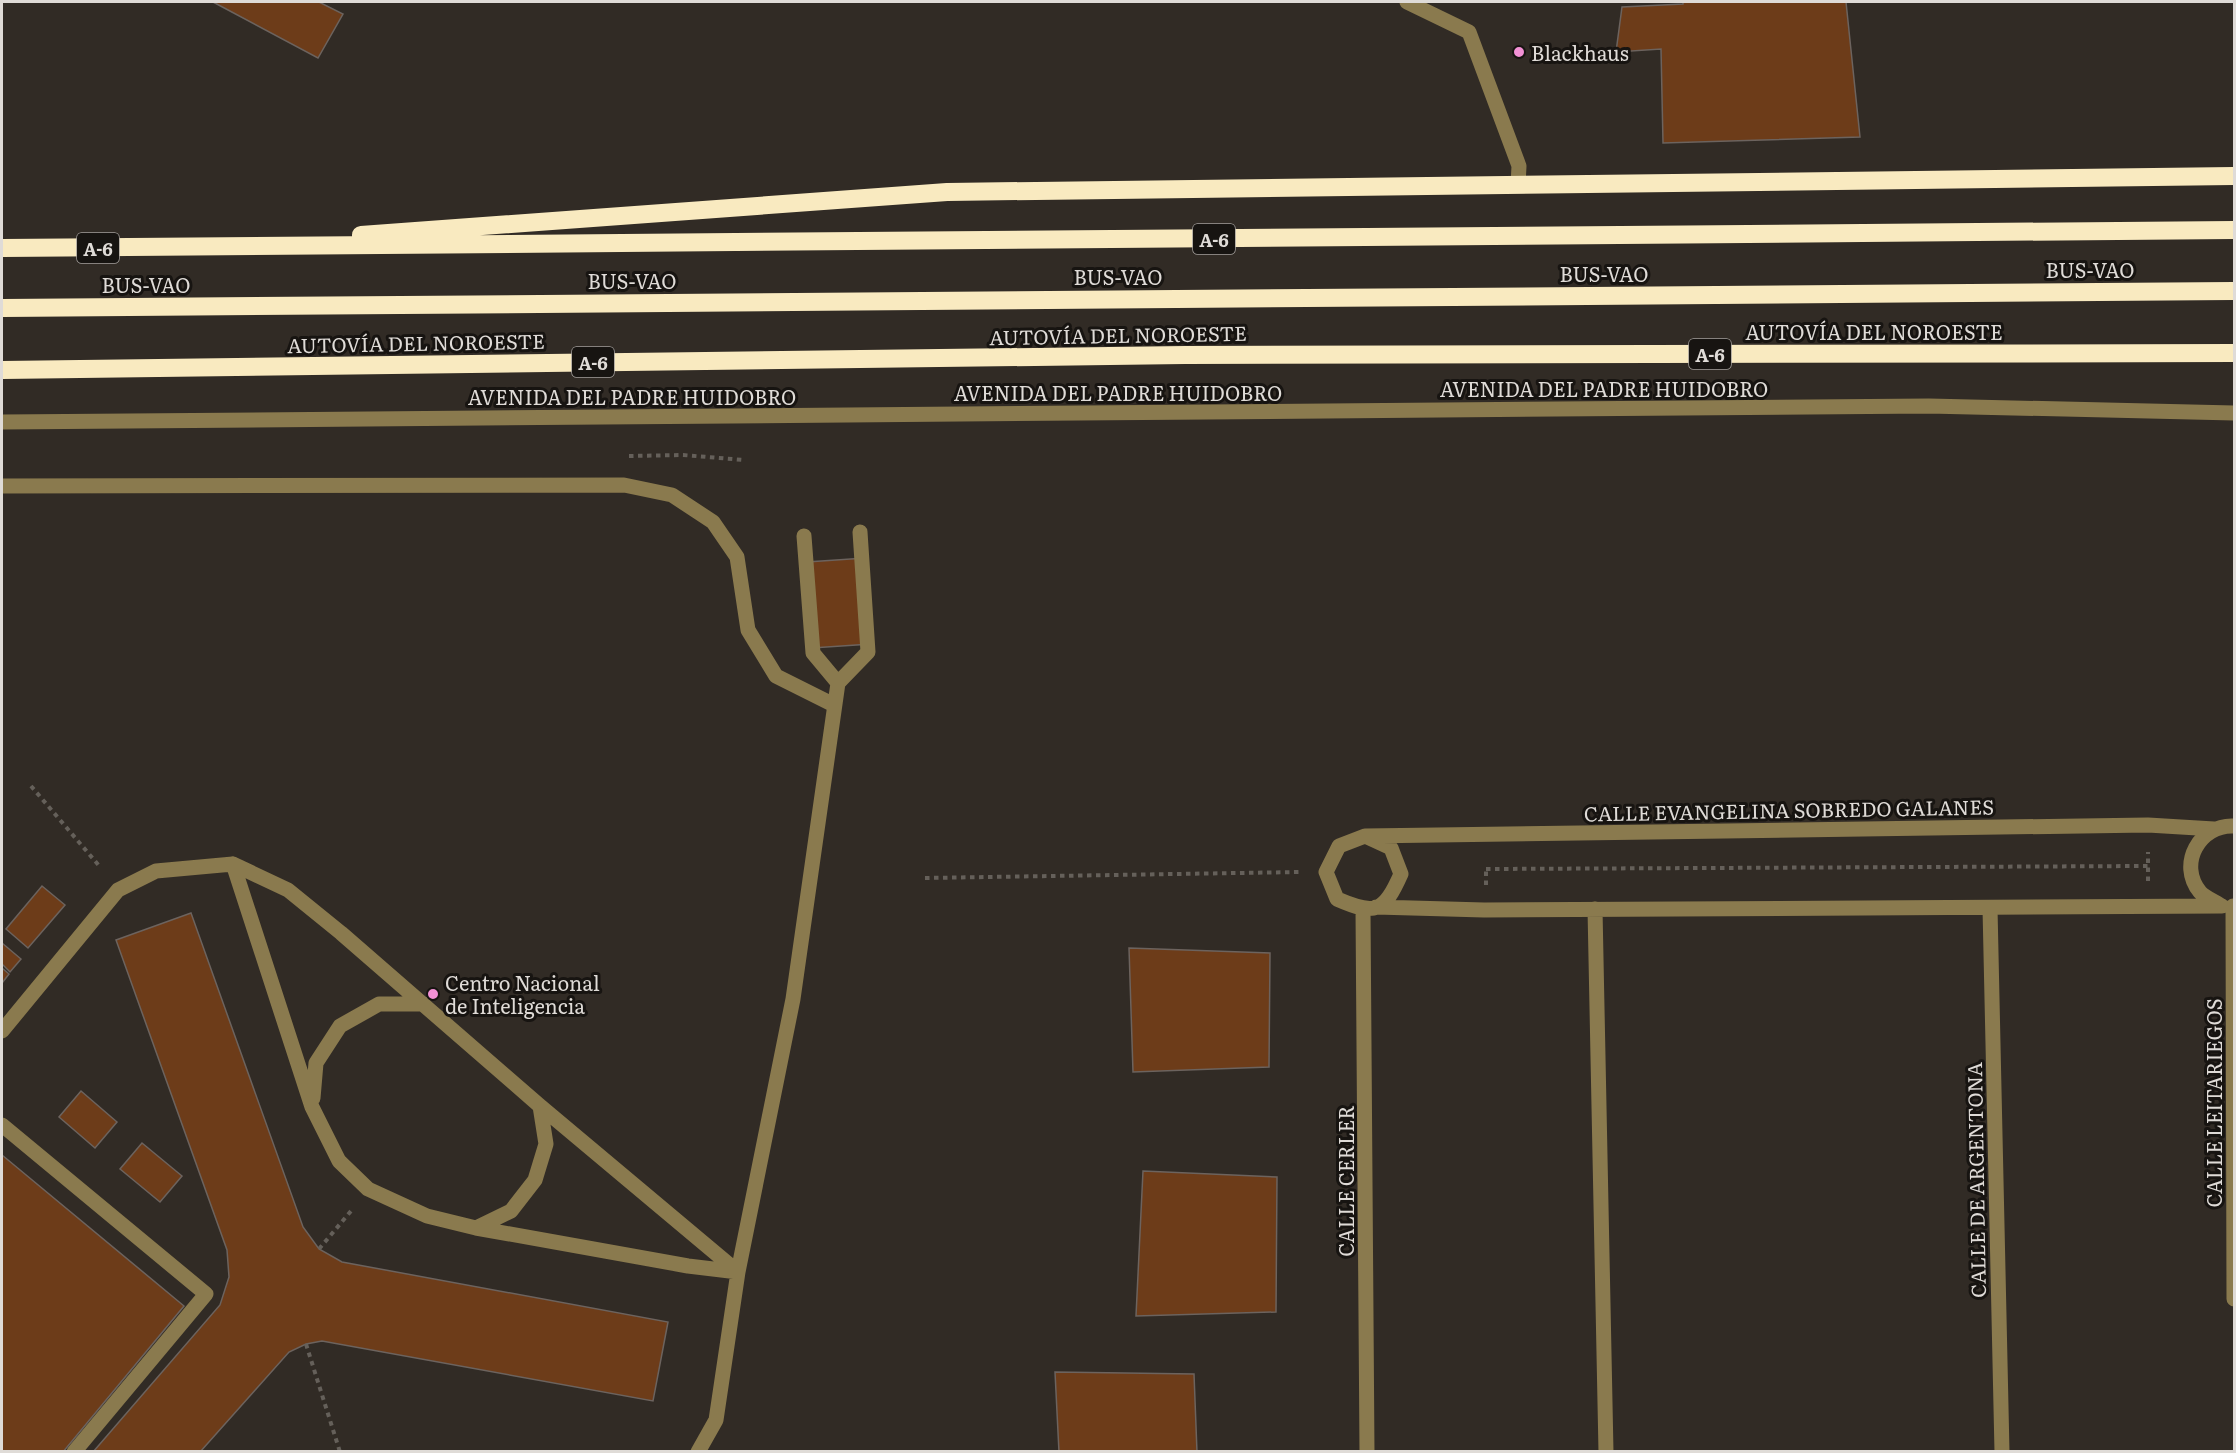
<svg xmlns="http://www.w3.org/2000/svg" width="2236" height="1453" viewBox="0 0 2236 1453" font-family="Literata,serif">
<style>
.building{fill:#6d3c19;stroke:#6c635e;stroke-width:1.5}
.lines{fill:none;stroke-linecap:round;stroke-linejoin:round}
.path{stroke:#65605a;stroke-width:4;stroke-dasharray:4.5 4.5;stroke-linecap:butt}
.minor{stroke:#8a7a4e;stroke-width:15}
.highway{stroke:#f9eac0;stroke-width:18}
.poi-dot{fill:#f391d5;stroke:#171411;stroke-width:2}
.labels{text-anchor:middle;dominant-baseline:central;stroke-width:6;stroke-linejoin:round;paint-order:stroke}
.shield{fill:#171411;stroke:#a39f9c;stroke-width:1.5}
.shield-label{font-size:18px;font-weight:bold;fill:#dfdbd7}
.poi-label{font-size:20px;fill:#dfdbd7;stroke:#171411;text-anchor:start}
.street-label{font-size:20px;fill:#dfdbd7;stroke:#171411}
</style>
<rect width="100%" height="100%" fill="#312b25"/>
<path class="building" d="M213,2h106l24,12 -25,44z
M1683,2h163l14,135 -197,6 -2,-94 -45,3 6,-45 61,-3z
M865,558l6,86 -59,4 -5,-86z
M42,886l23,19 -37,43 -22,-19z
M191,913l112,314 16,22 23,13 326,60 -15,79 -331,-60 -16,3 -17,8 -89,100h-107l127,-147 9,-28 -2,-27 -111,-310z
M2,943l19,16 -11,13 -8,-8z
M1129,948l141,5 -1,114 -136,5z
M2,968l7,6 -7,9z
M81,1091l36,31 -22,26 -36,-31z
M142,1143l40,33 -22,26 -40,-33z
M2,1155l182,151 -121,146h-61z
M1143,1171l134,6 -1,135 -140,4z
M1055,1372l139,2 3,78h-138z"/>
<g class="lines">
<path class="path" d="M629,456l54,-1 60,5
M31,786l70,82
M1486,869l662,-3
M925,878l376,-6
M2148,881v-29
M1486,885v-17
M319,1249l32,-38
M306,1344l34,108"/>
<path class="minor" d="M1407,2l62,30 50,134 -1,19
M2,422l1927,-16 305,7
M2,486l622,-1 48,10 41,27 24,35 11,73 28,46 58,29
M804,536l9,117 25,30
M1365,836l783,-11 66,4
M1365,836l26,12 10,26c-17,38 -25,42 -64,25l-11,-27 13,-26z
M233,864l79,243 27,54 29,28 59,27 49,12 212,38 50,6
M2220,905c-6,-4 -16,-8 -20,-13 -23,-28 0,-68 34,-66
M2233,906l1,393
M1376,907l108,3 738,-4
M1990,908l12,544
M1595,909l11,543
M1363,910l4,542
M2,1031l116,-141 38,-19 77,-7 55,26 53,43 199,173 198,166
M313,1098l3,-35 24,-37 39,-22h45
M2,1125l204,169 -132,158
M476,1228l35,-17 24,-31 11,-36 -6,-38
M698,1452l18,-32 22,-148 55,-273 45,-316 30,-31 -8,-120"/>
<path class="highway" d="M361,235l586,-43 1287,-16
M2,248l2232,-18
M2,308l2232,-17
M2,370l1183,-15 1049,-2"/>
</g>
<g class="poi-dot">
<circle cx="1519" cy="52" r="6"/>
<circle cx="433" cy="994" r="6"/>
</g>
<g class="labels">
<g class="shield">
<rect x="1193" y="224" width="42" height="30" rx="4.5"/>
<rect x="77" y="233" width="42" height="30" rx="4.5"/>
<rect x="1689" y="339" width="42" height="30" rx="4.5"/>
<rect x="572" y="347" width="42" height="30" rx="4.5"/>
</g>
<g class="shield-label">
<text x="1214" y="239">A-6</text>
<text x="98" y="248">A-6</text>
<text x="1710" y="354">A-6</text>
<text x="593" y="362">A-6</text>
</g>
<g class="poi-label">
<text x="1531" y="52">Blackhaus</text>
<text x="445" y="982">Centro Nacional<tspan x="445" dy="23">de Inteligencia</tspan></text>
</g>
<g class="street-label">
<text x="2090" y="269">BUS-VAO</text>
<text x="1604" y="273">BUS-VAO</text>
<text x="1118" y="276">BUS-VAO</text>
<text x="632" y="280">BUS-VAO</text>
<text x="146" y="284">BUS-VAO</text>
<text x="1874" y="331">AUTOVÍA DEL NOROESTE</text>
<text transform="translate(1118 334) rotate(-1)">AUTOVÍA DEL NOROESTE</text>
<text transform="translate(416 342) rotate(-1)">AUTOVÍA DEL NOROESTE</text>
<text x="1604" y="388">AVENIDA DEL PADRE HUIDOBRO</text>
<text x="1118" y="392">AVENIDA DEL PADRE HUIDOBRO</text>
<text x="632" y="396">AVENIDA DEL PADRE HUIDOBRO</text>
<text transform="translate(1789 809) rotate(-1)">CALLE EVANGELINA SOBREDO GALANES</text>
<text transform="translate(2213 1103) rotate(-90)">CALLE LEITARIEGOS</text>
<text transform="translate(1975 1180) rotate(-91)">CALLE DE ARGENTONA</text>
<text transform="translate(1345 1181) rotate(-90)">CALLE CERLER</text>
</g>
</g>
<rect width="2236" height="1453" fill="none" stroke="#dfdbd7" stroke-width="6"/>
</svg>
